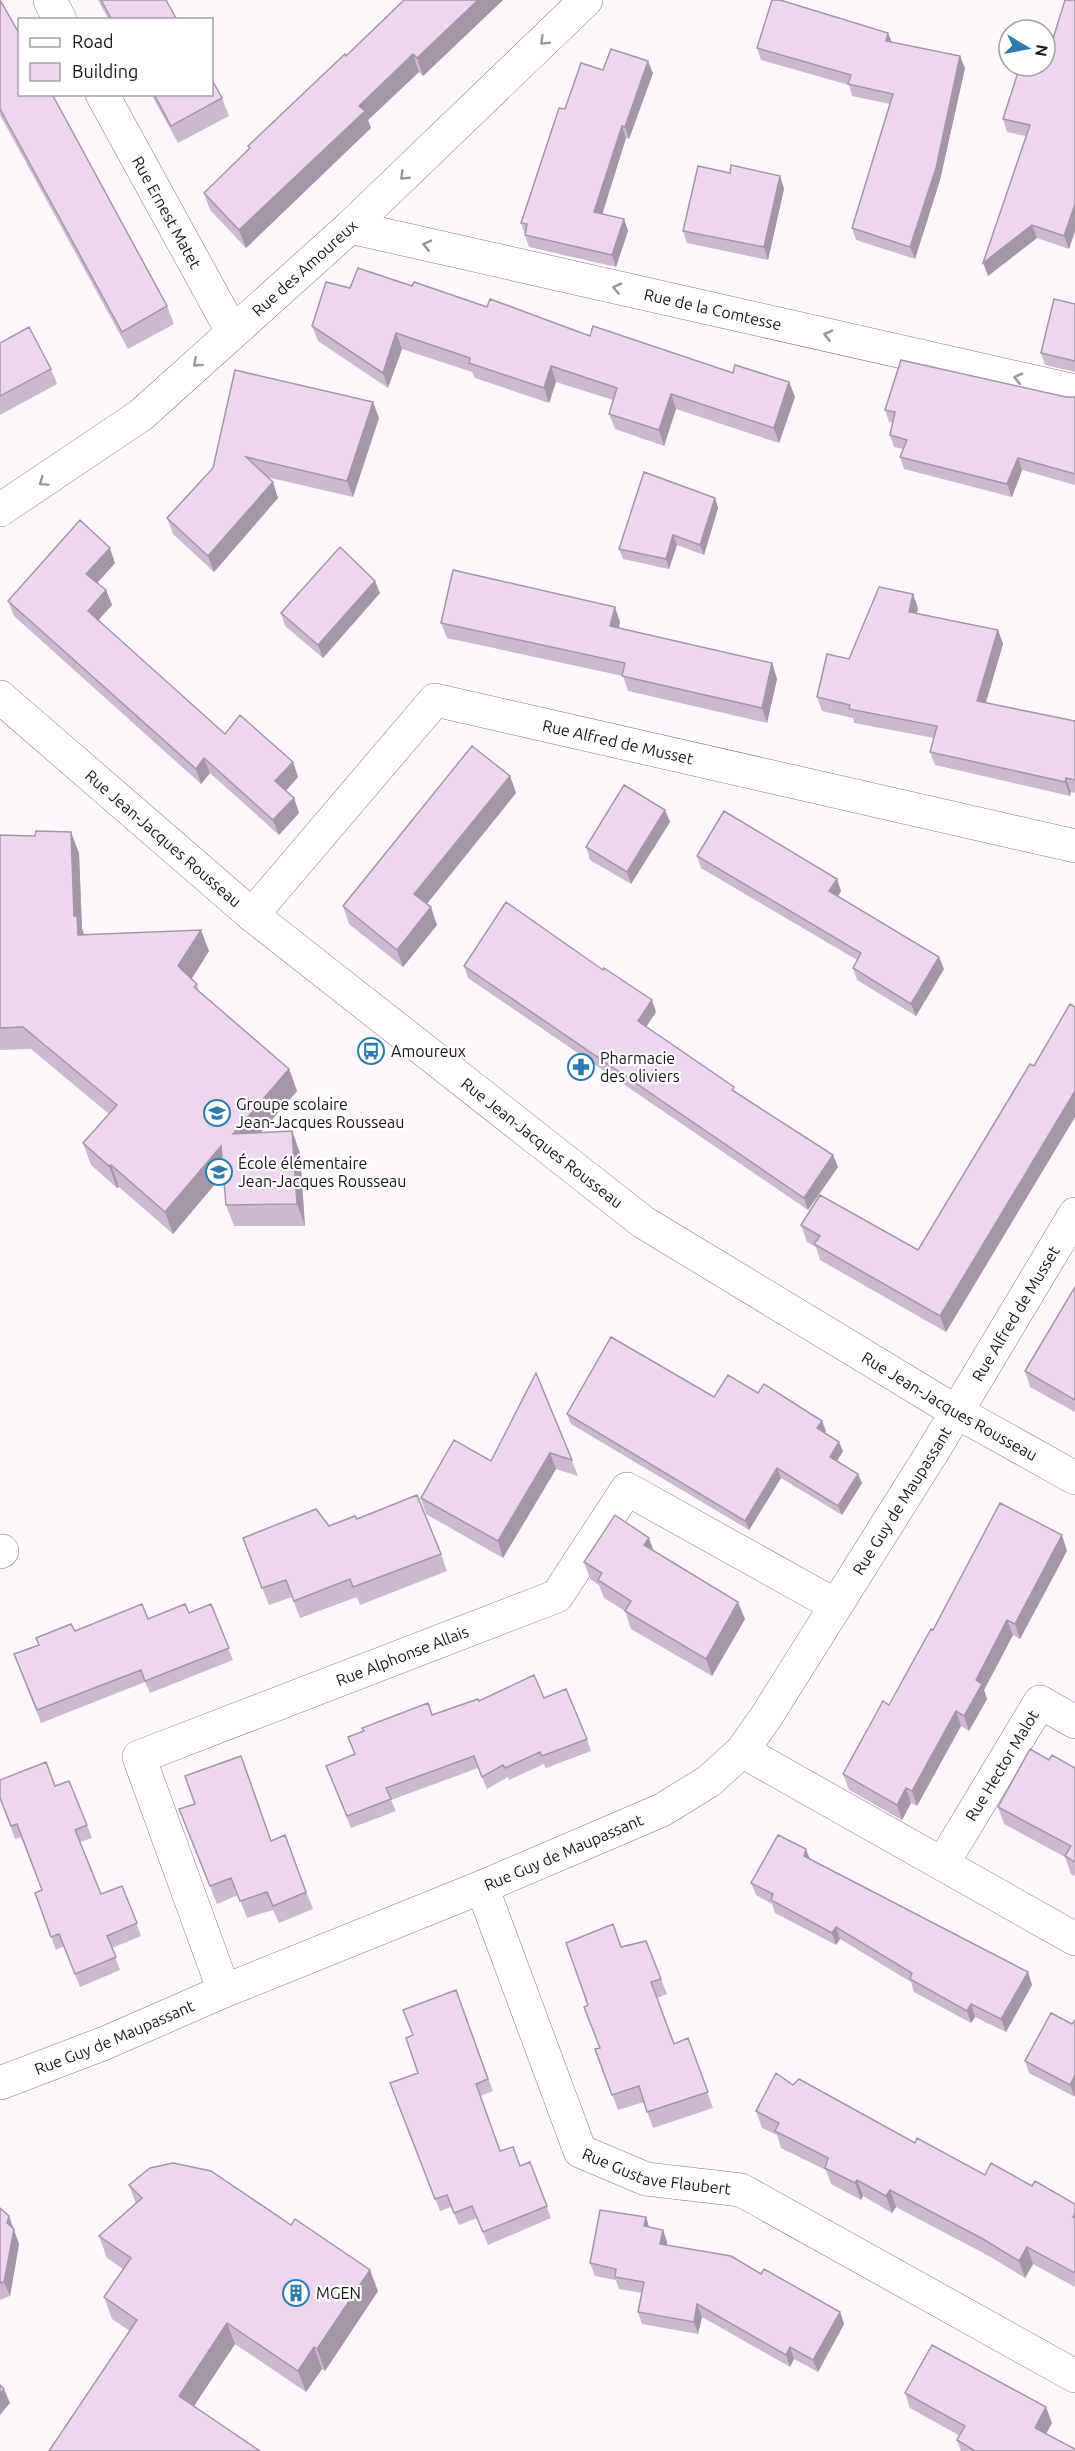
<svg xmlns="http://www.w3.org/2000/svg" width="1075" height="2451" viewBox="0 0 1075 2451" font-family="Ubuntu,sans-serif">
<style>
.lines{fill:none;stroke-linecap:round;stroke-linejoin:round}
.minor-casing{stroke:#88768b;stroke-width:34}
.minor{stroke:#fff;stroke-width:33}
.wall{fill:#cbb9cd}
.shaded-wall{fill:#a596a7}
.building{fill:#ecd7ee;stroke:#a596a7;stroke-width:1.5}
.oneway{stroke:#989599}
.labels{text-anchor:middle;dominant-baseline:central;stroke-width:4.5;stroke-linejoin:round;paint-order:stroke}
.street-label{font-size:16px;fill:#1b141c;stroke:#fff}
.poi-label{font-size:16px;fill:#1b141c;stroke:#fff;text-anchor:start}
</style>
<rect width="100%" height="100%" fill="#fcf8fc"/>
<g class="lines">
<defs>
<g id="minor">
<path d="M50,0l10,20"/>
<path id="s1" d="M102,94l130,237"/>
<path id="s2" d="M350,227l725,164"/>
<path id="s3" d="M0,510l141,-95 209,-188 236,-227"/>
<path id="s4" d="M0,697l252,218 391,307 312,189 120,67"/>
<path id="s5" d="M252,915l183,-215 640,146"/>
<path d="M0,1552l2,-1"/>
<path d="M742,1751l333,188"/>
<path id="s6" d="M943,1863l97,-161 35,20"/>
<path id="s7" d="M482,1887l98,264 66,28 95,11 334,186"/>
<path id="s8" d="M224,1991l-85,-234 418,-161 70,-107 208,116"/>
<path id="s9" d="M0,2083l105,-40 119,-52 258,-104 180,-77 47,-29 33,-30 24,-34 169,-269 140,-234"/>
</g>
</defs>
<use href="#minor" class="minor-casing"/>
<use href="#minor" class="minor"/>
</g>
<path class="wall" d="M0,0l167,306 7,18 -46,25 -128,-234z
M98,0h68l11,20h-68z
M404,0h99l-80,76 -4,-4 -51,48 3,8 -125,120 -36,-38 -6,-17 45,-43 -1,-4 98,-90z
M1075,0v231l-6,18 -32,-11 -49,38 38,-140 -19,-4 -4,-13 45,-64z
M891,42l74,26 -25,112 -25,79 -59,-19 -4,-12 38,-124 -38,-8 -3,-11 -88,-25 -4,-12z
M603,70l50,3 -24,66 -3,-1 -24,76 22,5 4,12 -12,36 -87,-20 -8,-24 44,-114z
M151,94h61l10,4 7,18 -51,27z
M730,173l50,3 4,13 -16,71 -81,-17 -4,-12z
M412,286l178,50 143,37 56,9 6,15 -16,46 -103,-34 -12,37 -49,-17 -6,-15 4,-14 -57,-18 -7,21 -74,-25 -3,-6 -70,-23 -14,39 -70,-47 -6,-15 38,-38z
M1075,304v68l-30,-7 -4,-12z
M0,343l51,26 6,15 -57,31z
M1075,397v88l-53,-15 -10,27 -108,-28 -4,-12 3,-8 -9,-2 -4,-12 3,-12 -4,-1 -4,-12z
M379,418l-26,79 -86,-20 11,21 -64,74 -41,-38 -6,-16 46,-50z
M715,498l3,10 -14,47 -27,-10 -8,24 -46,-10 -4,-10z
M115,563l-18,20 9,7 6,15 -14,15 127,114 68,28 5,15 -12,14 8,7 5,15 -20,22 -69,-62 -9,11 -187,-168 -6,-15z
M380,593l-57,65 -38,-32 -4,-13z
M918,608l-1,5 81,17 5,14 -17,59 89,18v72l-4,-1 -1,4 -135,-31 -5,-13 4,-14 -80,-15 -1,-5 -31,-7 -5,-14 32,-38z
M620,622l-1,6 153,35 5,16 -10,44 -139,-32 -5,-15 -176,-38 -6,-15z
M510,776l6,17 -89,111 10,21 -34,42 -54,-43 -6,-18z
M665,810l5,12 -39,62 -41,-24 -4,-13z
M0,835l35,1 44,17 3,76 2,5 125,17 -17,28 5,5 2,7 90,78 8,22 -36,41 31,-1 8,22 5,73h-71l-8,-21 -2,-31 -51,60 -54,-47 -2,1 -26,-23 -8,-22 26,-29 -78,-65 -31,1z
M697,856l140,23 4,12 -3,5 106,73 -28,47 -59,-36 -4,-12 4,-8 -156,-92z
M464,966l192,46 -10,15 192,140 -30,43 -340,-232z
M1075,1007v110l-129,215 -126,-72 -4,-13 -9,-5 -6,-17 117,25 116,-184z
M1075,1287v125l-45,-25 -5,-16z
M536,1373l42,103 -22,-7 -53,89 -77,-44 -5,-16 70,-37z
M758,1393l68,38 -2,2 19,18 -6,10 21,13 4,9 -20,32 -61,-37 -32,52 -178,-106 -4,-10 147,-17z
M357,1519l84,35 6,17 -87,34 -3,-8 -57,21 -8,-21 -23,8 -26,-67 86,-12z
M654,1551l91,68 -33,57 -81,-47 -6,-18 -21,-13 -5,-13 -9,-6 -6,-17z
M1067,1551l-47,88 -7,-4 -29,55 3,9 -18,32 -8,-5 -44,80 -6,-3 -9,17 -53,-30 -6,-16 46,-69 44,-75z
M211,1604l22,56 -83,33 -5,-11 -104,41 -22,-56 56,-36 114,-18z
M544,1698l43,41 4,12 -45,17 -2,-4 -35,16 -1,-3 -21,12 -9,-21 -87,32 5,11 -45,17 -25,-62 28,-12 -6,-17 84,-22 47,-14z
M1049,1760l26,8v108l-4,-2 -6,-17 -61,-33 -6,-17z
M55,1786l32,39 5,13 -12,4 21,52 21,-8 19,50 -29,12 8,22 -40,17 -16,-41 -8,4 -21,-57 7,-3 -21,-53 -6,2 -15,-41z
M179,1809l92,32 14,-6 28,74 -34,14 -6,-13 -26,8 -9,-23 -21,9z
M810,1859l218,113 4,13 -26,47 -31,-15 -4,6 -57,-31 -3,-10 -71,-43 -4,6 -61,-32 -3,-9 -16,-9 -5,-12z
M646,1941l21,53 -10,4 17,46 14,-6 25,70 -60,20 -9,-26 -26,8 -23,-61 5,-1 -12,-43 33,-58z
M456,1990l37,101 -13,5 20,55 20,15 10,-4 21,56 -63,27 -11,-27 -18,7 -8,-18 -11,4 -45,-115 23,-23 -6,-38z
M1075,2020v77l-46,-24 -4,-12 47,-37z
M793,2085l122,58 70,32 47,11 43,18v83l-42,-23 -8,14 -36,-22 -93,-49 -4,6 -29,-17 -2,4 -30,-16 -5,-14 -45,-22 -4,-13 -15,-7 -6,-17z
M129,2185l249,106 -53,80 -3,-2 -16,23 -71,-48 -41,62 -145,45 81,-120 -18,-12 -8,-22 19,-28 -16,-11 -8,-22 37,-32z
M0,2208l9,8 10,28 -9,52 -10,4z
M649,2227l14,3 4,12v4l94,28 79,38 4,12 -26,48 -24,-13 -4,8 -88,-50 -4,17 -56,-10 -4,-12 4,-19 -23,-4 -3,-9 -21,-4 -5,-13z
M905,2393l147,30 -6,11 29,17h-114l-4,-11 3,-4 -50,-28z"/>
<path class="shaded-wall" d="M478,0h25l-80,76 -6,-18z
M888,33l5,12 -7,-4z
M413,54l6,18 -51,48 3,8 -125,120 -7,-18 120,-124z
M960,56l5,12 -25,112 -25,79 -5,-12z
M648,61l5,12 -24,66 -4,-12z
M622,126l4,12 -27,87 -5,-13z
M780,176l4,13 -16,71 -4,-13z
M1075,204v27l-6,18 -5,-13z
M624,219l4,12 -12,36 -4,-12z
M1032,225l5,13 -49,38 -5,-13z
M396,333l6,16 -14,39 -5,-15z
M551,366l5,16 -7,21 -5,-15z
M789,382l6,15 -16,46 -5,-15z
M671,394l5,15 -12,37 -5,-16z
M373,402l6,16 -26,79 -6,-16z
M1018,458l4,12 -10,27 -5,-13z
M273,482l5,16 -64,74 -6,-16z
M715,498l3,10 -14,47 -4,-10z
M673,535l4,10 -8,24 -3,-10z
M110,548l5,15 -24,27 -5,-16z
M375,581l5,12 -57,65 -5,-13z
M106,590l6,15 -19,21 -5,-15z
M913,594l5,14 -4,17 -5,-13z
M615,607l5,15 -4,20 -6,-16z
M998,630l5,14 -21,71 -5,-14z
M772,663l5,16 -10,44 -5,-15z
M204,758l6,15 -9,11 -5,-15z
M293,762l5,15 -17,19 -6,-15z
M510,776l6,17 -95,118 -7,-17z
M1066,778l5,14 -1,4 -5,-14z
M294,798l5,15 -20,22 -6,-15z
M665,810l5,12 -39,62 -4,-12z
M71,832l8,21 3,76 3,8 -7,-2 -4,-19z
M837,879l4,12 -7,12 -5,-12z
M431,907l6,18 -34,42 -6,-17z
M201,930l8,21 -23,36 -8,-21z
M939,957l5,12 -28,47 -5,-12z
M652,1000l4,12 -14,21 -4,-12z
M289,1069l8,22 -56,64 -8,-21z
M1075,1091v26l-129,215 -6,-16z
M292,1131l8,22 5,73 -8,-22z
M221,1146l8,21 -56,67 -8,-22z
M833,1155l5,12 -30,43 -4,-12z
M111,1165l8,22 -2,1 -8,-22z
M822,1421l4,10 -6,7 -3,-10z
M839,1442l4,9 -9,15 -4,-9z
M550,1453l6,16 -53,89 -5,-17z
M777,1468l4,10 -32,52 -4,-9z
M858,1474l4,9 -20,32 -4,-9z
M1062,1535l5,16 -47,88 -5,-15z
M649,1538l6,17 -11,-10z
M738,1602l7,17 -33,57 -6,-17z
M1007,1620l6,15 -29,55 3,9 -18,32 -5,-15 12,-36z
M956,1711l5,15 -44,80 -5,-15z
M906,1788l5,15 -9,17 -5,-15z
M806,1849l5,13 -7,-6z
M836,1927l4,12 -4,6 -4,-12z
M1028,1972l4,13 -26,47 -5,-13z
M971,2004l4,13 -4,6 -4,-12z
M1075,2075v22l-5,-12z
M857,2180l6,16 -2,4 -6,-17z
M890,2190l6,17 -4,6 -6,-17z
M9,2216l10,28 -9,52 -6,-14 3,-59z
M646,2217l4,13 -6,-4z
M663,2230l4,12 -2,15 -5,-13z
M1027,2247l6,17 -8,14 -6,-17z
M370,2270l8,21 -53,80 -8,-22z
M697,2304l5,13 -4,17 -4,-12z
M840,2312l4,12 -26,48 -5,-12z
M227,2323l8,21 -49,74 -7,-22z
M314,2347l8,22 -16,23 -8,-21z
M790,2347l4,12 -4,8 -4,-12z
M4,2389l6,14 -10,12v-21z
M1046,2407l6,16 -12,21 -5,-16z"/>
<path class="building" d="M0,0l20,35v59h32l115,212 -45,26 -122,-223z
M101,0h65l11,20h-65z
M404,0h74l-61,58 -4,-4 -54,52 6,5 -126,119 -35,-37 46,-45 -2,-2 97,-92 1,2z
M772,0h8l108,33 -2,8 74,15 -24,112 -26,79 -58,-19 41,-134 -45,-10 3,-9 -94,-27z
M1065,0h10v204l-11,32 -32,-11 -49,38 47,-138 -27,-6 17,-53h25v-12l3,1z
M611,49l37,12 -23,66 -3,-1 -28,86 30,7 -12,36 -87,-20 2,-11 -6,-1 38,-115 6,1 16,-46 22,7z
M212,80l10,18 -51,28 -17,-32h58z
M731,165l49,11 -16,71 -81,-16 15,-65 32,7z
M358,268l54,18 2,-4 73,25 3,-8 100,37 3,-10 140,47 2,-8 54,17 -15,46 -103,-34 -12,36 -50,-16 8,-26 -66,-22 -7,22 -75,-25 1,-5 -74,-25 -13,40 -71,-47 14,-44 24,6z
M1054,299l21,5v57l-34,-8z
M29,327l22,42 -51,27v-53z
M901,360l165,37h9v77l-57,-16 -11,26 -107,-27 7,-17 -17,-5 5,-23 -10,-2z
M235,370l138,32 -26,79 -101,-24 27,25 -65,74 -41,-38 46,-50z
M644,472l71,26 -15,47 -27,-10 -7,24 -47,-10z
M80,520l30,28 -24,26 20,16 -18,21 137,123 15,-19 53,47 -18,19 19,17 -21,22 -69,-62 -8,11 -188,-168z
M340,547l35,34 -57,64 -37,-32z
M453,570l162,37 -5,19 162,37 -10,45 -140,-32 3,-13 -184,-40z
M879,587l34,7 -4,18 89,18 -21,71 98,20v59l-9,-2 -1,4 -135,-30 7,-26 -88,-17 1,-4 -33,-8 10,-43 22,5z
M472,746l38,30 -96,118 17,13 -34,43 -54,-44z
M624,785l41,25 -38,62 -41,-25z
M724,811l113,68 -8,12 110,66 -28,47 -58,-36 8,-15 -164,-97z
M36,831l35,1 3,84h3l1,19 123,-5 -23,36 19,18 -3,3 95,82 -56,65 59,-3 5,73 -71,1 -5,-59 -56,66 -54,-47 -2,1 -26,-23 34,-38 -94,-78 -23,1v-193l35,1z
M506,902l97,68 1,-2 48,32 -14,21 96,66 -2,3 101,65 -29,43 -340,-232z
M1070,1004l5,3v84l-135,225 -126,-72 6,-8 -19,-11 19,-30 98,55 112,-186 4,2z
M1075,1287v113l-50,-29z
M611,1337l103,60 14,-22 30,18 6,-9 58,37 -5,7 22,14 -9,15 28,17 -20,32 -61,-38 -32,53 -178,-107z
M536,1373l36,87 -22,-7 -52,88 -77,-43 33,-58 37,21z
M417,1495l24,59 -88,33 -3,-8 -56,22 -8,-21 -24,8 -19,-50 73,-29 13,17 26,-10 2,3z
M1000,1503l62,32 -47,89 -8,-4 -31,60 6,4 -18,32 -8,-5 -44,80 -6,-3 -9,17 -54,-31 40,-73 6,4 42,-76 2,1z
M615,1515l34,23 -5,7 94,57 -32,57 -81,-48 6,-10 -33,-21 4,-7 -18,-11z
M142,1604l6,15 37,-15 4,9 22,-9 18,44 -84,33 -4,-11 -104,40 -23,-56 25,-9 -3,-7 35,-14 4,7z
M534,1675l10,23 22,-9 21,50 -45,17 -2,-4 -35,16 -2,-3 -21,12 -8,-21 -88,32 5,11 -44,17 -21,-50 29,-12 -7,-17 16,-6 -2,-3 66,-25 4,12 46,-16 1,2z
M1030,1749l19,11 3,-5 23,13v94l-10,-6 6,-10 -73,-39z
M241,1756l30,85 14,-6 21,57 -33,14 -6,-14 -27,9 -9,-23 -21,8 -31,-77 16,-5 -10,-28z
M46,1762l9,24 14,-5 18,44 -12,5 26,64 21,-8 15,37 -30,13 9,21 -41,17 -16,-40 -8,3 -16,-44 7,-3 -25,-66 -6,2 -11,-28v-18z
M778,1835l28,14 -2,7 224,116 -27,47 -30,-15 -4,7 -57,-32 2,-6 -76,-46 -4,6 -61,-33 2,-6 -22,-11z
M613,1924l8,23 25,-6 15,38 -10,3 23,62 14,-6 20,54 -61,20 -8,-26 -27,9 -17,-46 5,-1 -16,-41 4,-2 -22,-62z
M456,1990l32,89 -12,5 24,67 13,-4 7,19 10,-4 17,44 -64,26 -11,-26 -18,7 -7,-18 -12,4 -45,-116 28,-10 -12,-35 7,-3 -10,-25z
M1051,2013l21,11 3,-4v55l-5,10 -45,-24z
M776,2073l17,12 6,-6 116,64 2,-5 68,37 6,-12 41,23 3,-5 40,23v9l-2,4h2v56l-48,-26 -8,14 -36,-22 -93,-49 -4,6 -29,-16 -2,3 -30,-15 3,-10 -53,-27 4,-8 -23,-12z
M173,2163l38,8 80,54 4,-6 75,51 -53,79 -3,-2 -16,24 -71,-48 -48,73 81,55h-211l88,-131 -33,-23 27,-39 -32,-22 43,-38 -13,-13 21,-17z
M0,2208l9,8 -2,7 7,6 -10,53 -4,1z
M600,2210l46,7 -2,9 19,4 -3,14 71,12 30,18 3,-5 76,43 -27,48 -23,-13 -4,8 -89,-51 -3,18 -56,-10 6,-30 -29,-5 1,-8 -26,-6z
M932,2345l114,62 -11,21 40,21v2h-100l-18,-11 8,-14 -60,-33z
M0,2385l4,4 -4,5z"/>
<defs><path id="oneway-chevron" d="M-2-3.5L2.5 0L-2 3.5" fill="none" stroke-width="1.6" stroke-linecap="round" stroke-linejoin="round" transform="scale(1.5)"/></defs>
<g class="oneway">
<use href="#oneway-chevron" transform="translate(544 41) rotate(136)"/>
<use href="#oneway-chevron" transform="translate(404 176) rotate(136)"/>
<use href="#oneway-chevron" transform="translate(427 245) rotate(-167)"/>
<use href="#oneway-chevron" transform="translate(617 288) rotate(-167)"/>
<use href="#oneway-chevron" transform="translate(828 335) rotate(-167)"/>
<use href="#oneway-chevron" transform="translate(197 363) rotate(138)"/>
<use href="#oneway-chevron" transform="translate(1018 378) rotate(-167)"/>
<use href="#oneway-chevron" transform="translate(43 482) rotate(145)"/>
</g>
<defs>
<symbol id="bus-ring" viewBox="-11 -11 22 22"><circle r="9.5" fill="#fff" stroke="#2d7aac" stroke-width="1.5"/><path d="M-5-6H5V4H4V6H2V4H-2V6H-4V4H-5ZM-3.5-4V0h7V-4ZM-3.5 1.2v1.5H-2V1.2ZM2 1.2v1.5H3.5V1.2Z" fill="#2d7aac"/></symbol>
<symbol id="pharmacy-ring" viewBox="-11 -11 22 22"><circle r="9.5" fill="#fff" stroke="#2d7aac" stroke-width="1.5"/><path d="M-2-6h4v4h4v4h-4v4h-4v-4h-4v-4h4Z" fill="#2d7aac"/></symbol>
<symbol id="school-ring" viewBox="-11 -11 22 22"><circle r="9.5" fill="#fff" stroke="#2d7aac" stroke-width="1.5"/><path d="M0-5L7-2L0 1L-7-2ZM-4 1L0 2.5L4 1V4Q0 6-4 4Z" fill="#2d7aac"/></symbol>
<symbol id="building-ring" viewBox="-11 -11 22 22"><circle r="9.5" fill="#fff" stroke="#2d7aac" stroke-width="1.5"/><path d="M-4-6H4V6H1V3H-1V6H-4ZM-2.5-4.3h1.7v1.8h-1.7ZM.8-4.3h1.7v1.8H.8ZM-2.5-1h1.7V.8h-1.7ZM.8-1h1.7V.8H.8Z" fill="#2d7aac"/></symbol>
</defs>
<g fill-rule="evenodd">
<use href="#bus-ring" x="356" y="1036" width="30" height="30"/>
<use href="#pharmacy-ring" x="566" y="1052" width="30" height="30"/>
<use href="#school-ring" x="202" y="1098" width="30" height="30"/>
<use href="#school-ring" x="204" y="1157" width="30" height="30"/>
<use href="#building-ring" x="281" y="2278" width="30" height="30"/>
</g>
<g class="labels">
<g class="street-label">
<text stroke="none"><textPath href="#s1" startOffset="135">Rue Ernest Matet</textPath></text>
<text stroke="none"><textPath href="#s3" startOffset="390">Rue des Amoureux</textPath></text>
<text stroke="none"><textPath href="#s2" startOffset="372">Rue de la Comtesse</textPath></text>
<text stroke="none"><textPath href="#s5" startOffset="470">Rue Alfred de Musset</textPath></text>
<text stroke="none"><textPath href="#s4" startOffset="216">Rue Jean-Jacques Rousseau</textPath></text>
<text stroke="none"><textPath href="#s4" startOffset="702">Rue Jean-Jacques Rousseau</textPath></text>
<text stroke="none"><textPath href="#s9" startOffset="1332">Rue Alfred de Musset</textPath></text>
<text stroke="none"><textPath href="#s4" startOffset="1188">Rue Jean-Jacques Rousseau</textPath></text>
<text stroke="none"><textPath href="#s9" startOffset="1113">Rue Guy de Maupassant</textPath></text>
<text stroke="none"><textPath href="#s8" startOffset="531">Rue Alphonse Allais</textPath></text>
<text stroke="none"><textPath href="#s6" startOffset="114">Rue Hector Malot</textPath></text>
<text stroke="none"><textPath href="#s9" startOffset="609">Rue Guy de Maupassant</textPath></text>
<text stroke="none"><textPath href="#s9" startOffset="123">Rue Guy de Maupassant</textPath></text>
<text stroke="none"><textPath href="#s7" startOffset="362">Rue Gustave Flaubert</textPath></text>
</g>
<g class="poi-label">
<text x="391" y="1051">Amoureux</text>
<text x="600" y="1058">Pharmacie<tspan x="600" dy="18">des oliviers</tspan></text>
<text x="236" y="1104">Groupe scolaire<tspan x="236" dy="18">Jean-Jacques Rousseau</tspan></text>
<text x="238" y="1163">École élémentaire<tspan x="238" dy="18">Jean-Jacques Rousseau</tspan></text>
<text x="316" y="2293">MGEN</text>
</g>
</g>
<rect x="18" y="18" width="195" height="78" fill="#ffffff" stroke="#a4a1a4" stroke-width="1.5"/>
<rect x="30" y="38" width="30" height="9" fill="#ffffff" stroke="#a4a1a4" stroke-width="1.5"/>
<text x="72" y="48" font-size="18" fill="#1b141c">Road</text>
<rect x="30" y="63" width="30" height="18" fill="#ecd7ee" stroke="#a4a1a4" stroke-width="1.5"/>
<text x="72" y="78" font-size="18" fill="#1b141c">Building</text>
<g transform="translate(1027 48) rotate(100)"><circle r="28" fill="#ffffff" stroke="#a4a1a4" stroke-width="1.5"/>
<path d="M0-4.5L10 22L0 15L-10 22Z" fill="#2d7aac"/>
<text y="-9" font-size="16" font-weight="bold" text-anchor="middle" fill="#1b141c">N</text>
</g>
</svg>
